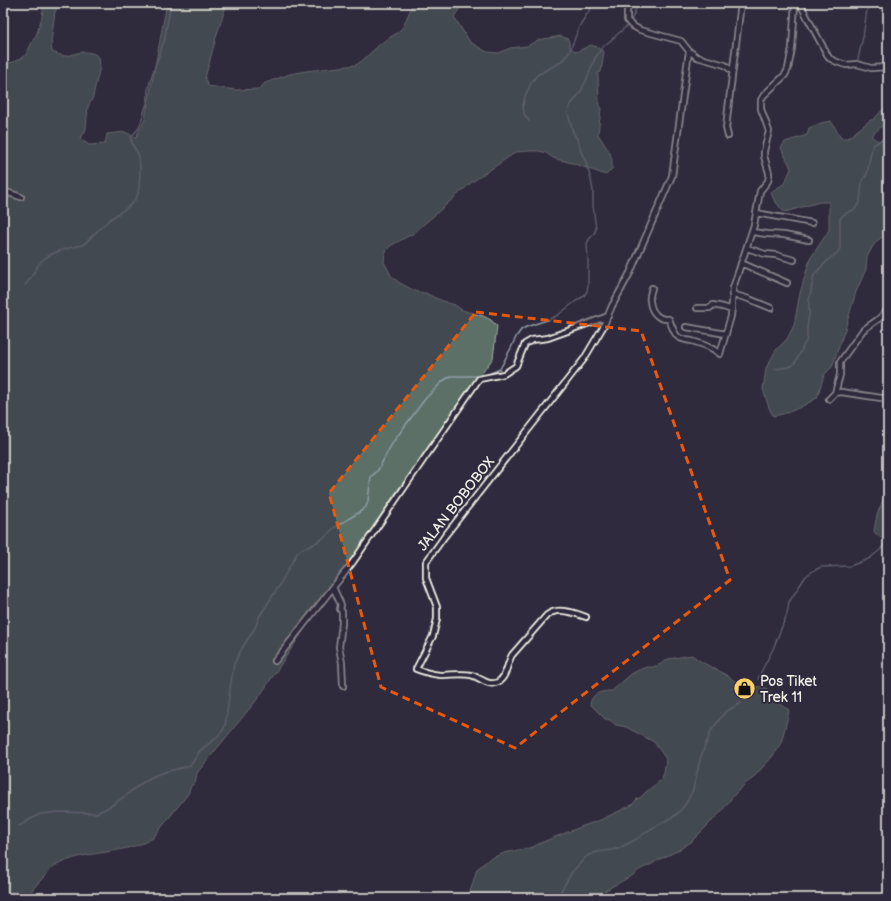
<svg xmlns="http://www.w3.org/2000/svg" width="891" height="901" viewBox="0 0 891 901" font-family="'Balsamiq Sans',sans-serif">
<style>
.green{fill:#5c6f68;stroke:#a8b0a8}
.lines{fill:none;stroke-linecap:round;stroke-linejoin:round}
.stream{stroke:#929da7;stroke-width:1.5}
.minor-casing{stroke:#f4f1e8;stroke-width:8}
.minor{stroke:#2f2a3d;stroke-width:4.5}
.marked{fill:none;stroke:#e8590c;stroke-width:3;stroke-dasharray:8 5;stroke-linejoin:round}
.labels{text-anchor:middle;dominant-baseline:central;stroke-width:4;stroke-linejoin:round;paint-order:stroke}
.street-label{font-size:14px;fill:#f4f1e8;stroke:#2f2a3d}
.poi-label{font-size:14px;fill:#f4f1e8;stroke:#2f2a3d;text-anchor:start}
</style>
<rect width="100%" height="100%" fill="#2f2a3d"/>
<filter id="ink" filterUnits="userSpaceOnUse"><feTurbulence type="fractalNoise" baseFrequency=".025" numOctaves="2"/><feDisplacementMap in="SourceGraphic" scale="8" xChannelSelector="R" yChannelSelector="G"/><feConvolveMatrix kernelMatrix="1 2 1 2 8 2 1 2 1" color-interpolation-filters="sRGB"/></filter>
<g filter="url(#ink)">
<path class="green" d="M44,3h16l-5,9 -4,30 1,10c4,1 9,4 13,4 5,0 8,-2 12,-3 7,-2 17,-1 22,4l1,10 -6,24 -1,6 -5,10 -2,21 -1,4 -2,3 -3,2 2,3 7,5 16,-1 2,-10 18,-2 11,5 9,-18 22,-116h60l-10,31 -12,44 3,8 28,4 23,-1 6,-6 25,-9 16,-3 50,-6 7,-5 18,-17 16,-10 6,-6 10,-24h50l-9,14 16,25 17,10 12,1 11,-5 17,-2 11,-6 23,-4 7,3 2,8 6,5 15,-7 6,2 7,5 -3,20 -3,1v3l1,25 2,8 -3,25 12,19 2,7v9l-6,6 -34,-12 -19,-5 -7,-5 -7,-2h-8l-15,1 -44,30 -58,51 -24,13 -5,7 -1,9 8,15 8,6 15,8 8,2h3l7,4 15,6 7,2 7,5 21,6 8,4 6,6 -4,32 -96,133 -138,206 -62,76 -2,10 -4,3 -3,8 -35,44c-30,18 -68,11 -98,28 -5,3 -9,9 -13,13 -6,6 -11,12 -15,19h-24v-834l11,-2 11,-6 12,-23 5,-16z
M888,104v17l-5,4 -12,11 7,5 10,-6v98l-10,7 -5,6 -6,11 -1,12 -10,23 -11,37 -13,38 -8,8 -7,23c-14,8 -28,16 -44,18l-4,-8 -6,-19 3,-21 10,-18 11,-11 7,-14 6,-32 10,-34 19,-29v-28h-9l-35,10 -2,-1 -9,-11 -3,-8 14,-9 6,-15 -10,-20 4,-6 22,-7 2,-7 12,-5 10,-2 10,17h7l21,-17 5,-2z
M888,487v53c-6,-2 -11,-3 -14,-9l3,-16z
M692,655c8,7 16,10 25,15 11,5 19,14 31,16 5,2 10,1 16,0 4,4 5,6 8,10 4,5 11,11 17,13l-1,7 -7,27 -9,14 -20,22 -6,4 -12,12 -13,17 -30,30 -14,9 -21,10 -2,2 -15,7 -6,5 -27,15 -8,8h-130l9,-29 12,-10 15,-6 29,-6 7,-4 43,-17 15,-5 34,-16 5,-6 4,-2 6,-6 14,-11 3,-7 2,-14 -12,-17 -28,-15 -10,-2 -6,-5 -5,-1 -15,-15c2,-11 11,-13 22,-13l19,-17 8,-4 7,-3h7l8,-3 7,-5z"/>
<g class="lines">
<path class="stream" d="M632,19l6,-16
M858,59l5,-22 5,-34
M529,121l-5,-7 -1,-9 2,-9 6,-13 6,-8 24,-13 8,-9 11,-28 14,-22
M25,285c9,-8 10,-20 20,-27 7,-5 19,-9 28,-11 3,-1 7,-1 9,-2 5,-2 9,-9 14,-13 3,-3 7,-7 11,-10 8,-8 26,-15 30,-26 3,-7 4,-35 1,-42 -3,-7 -7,-8 -7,-17l7,-8 3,-7 6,-19 1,-13 4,-15 12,-34 7,-38
M775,369l14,-2 4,-2 3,-4 10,-20 1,-4v-9l2,-14v-13l4,-21 1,-5 13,-14 11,-9 2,-4v-29l3,-4 12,-6 5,-7 2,-21 5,-7 5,-27 1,-2 15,-9
M758,679l4,-9 11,-21 14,-35 2,-12 17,-26 7,-5 8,-4 29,-1 16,-6 4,-2 10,-8 8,-11
M19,826l21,-12 19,-2 37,1c21,-7 36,-25 54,-35 12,-7 26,-8 39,-12 5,-4 7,-10 11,-15 10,-10 19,-12 25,-25l5,-37 4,-25 8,-16 13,-20 4,-11 20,-31 18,-33 5,-4 10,-4 13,-8 9,-9 27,-17 5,-4 2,-6 2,-18 1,-6 7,-7 15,-28 32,-43 18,-18 8,-5h33l16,-7 11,-21 5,-11 5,-7 5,-3 24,-8 8,-4 18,-14 8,-5 3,-5 1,-6v-26l-1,-15 1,-3 7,-9 1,-3 -3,-23v-15l-2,-11 -5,-18 -5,-10 -2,-9 -6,-11 -4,-15 -1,-5 2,-6 10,-13 6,-12 9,-23 7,-10 27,-24
M553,898l8,-7 11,-19 14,-15 3,-2 9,-3 14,-2 8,-2 15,-8 16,-11 25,-14 9,-10 8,-15 7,-31 11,-28 14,-19 16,-9"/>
<defs>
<path id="minor" d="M631,3l-4,7v10l4,5 9,5 41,11 8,10 8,6 28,8 7,6
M800,3l7,14 22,41 8,4 9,3 11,-1 14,4 17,-1
M728,136l-2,-8 3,-27 12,-98
M3,191l18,6
M756,213l56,10
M752,232l15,2 17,1 25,5
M747,248l18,6 11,1 18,5
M741,263l46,20
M652,288c-1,4 -3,8 -2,13 1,11 8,19 19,18 2,5 4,12 8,17 4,4 10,4 15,5 10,3 20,6 28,13l11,-38 2,-28 21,-63 6,-34 8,-10 1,-5v-3l-5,-17v-5l5,-20 -8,-22v-9l3,-5 21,-20 3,-6 4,-21 3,-45
M732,294l17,5 22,9
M697,308h13l3,-3 10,2 9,3
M686,327l40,7
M835,393l5,-18v-13l23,-32 17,-12 8,-9
M829,399l6,-6 6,-1 47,7
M333,587l8,18 -1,4 2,3v11l-3,24 3,16 1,23
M586,617c-8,-3 -24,-9 -33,-5 -2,0 -4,2 -6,3l-35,40c-5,8 -5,22 -14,27 -10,5 -18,-5 -27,-7 -9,-2 -21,0 -31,0 -9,-1 -16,-3 -24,-6l17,-33 4,-17v-12l-11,-29v-16l18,-25 140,-178 19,-32 9,-21 18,-33 42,-97 17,-125
M275,661l78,-99 126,-183 25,-5 12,-8 9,-22 7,-4 16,-2 39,-14 21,-8"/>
</defs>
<use href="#minor" class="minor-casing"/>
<use href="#minor" class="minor"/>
</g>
</g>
<path d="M0 0H891V901H0ZM476,312l165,19 89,249 -215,168 -134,-61 -52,-194z" fill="#2f2a3d" fill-opacity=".55" fill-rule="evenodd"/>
<path class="marked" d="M476,312l165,19 89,249 -215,168 -134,-61 -52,-194z"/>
<defs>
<symbol id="shop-disc" viewBox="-11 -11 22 22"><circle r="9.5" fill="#ffd166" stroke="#2f2a3d"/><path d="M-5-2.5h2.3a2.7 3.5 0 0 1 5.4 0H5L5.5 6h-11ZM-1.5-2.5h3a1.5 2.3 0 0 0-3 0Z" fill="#111"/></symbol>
</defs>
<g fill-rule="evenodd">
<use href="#shop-disc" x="732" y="676" width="25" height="25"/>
</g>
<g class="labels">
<g class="street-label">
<text transform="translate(456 504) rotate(-52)">JALAN BOBOBOX</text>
</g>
<g class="poi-label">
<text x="760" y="681">Pos Tiket<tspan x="760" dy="16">Trek 11</tspan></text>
</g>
</g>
<rect width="891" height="901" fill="none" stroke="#2f2a3d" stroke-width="16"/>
<rect x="8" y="8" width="875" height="885" fill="none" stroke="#f4f1e8" stroke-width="1.5" filter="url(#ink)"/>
</svg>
